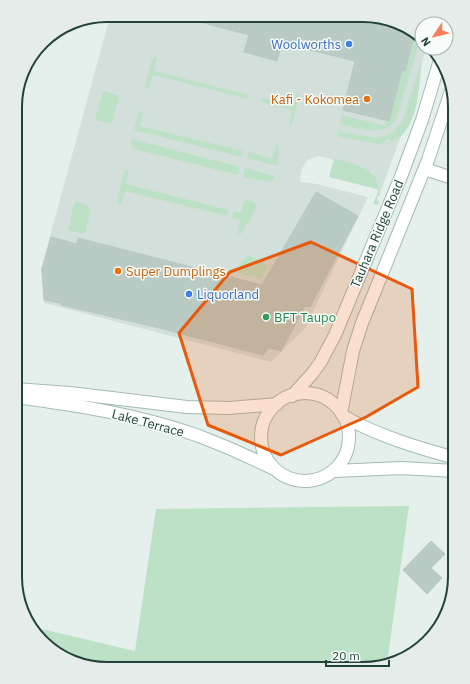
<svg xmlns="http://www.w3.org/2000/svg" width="470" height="684" viewBox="0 0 470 684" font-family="'IBM Plex Sans',sans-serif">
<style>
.built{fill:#d3dfda}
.green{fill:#bde1c6}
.building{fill:#bacac4;stroke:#b7c9c2}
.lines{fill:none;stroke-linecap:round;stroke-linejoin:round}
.street-casing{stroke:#a7b8b2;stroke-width:14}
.secondary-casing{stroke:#a3bcb3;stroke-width:14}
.street{stroke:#fff;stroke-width:12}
.secondary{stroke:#fff;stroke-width:12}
.marked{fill:#e8590c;fill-opacity:0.2;stroke:#e8590c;stroke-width:3;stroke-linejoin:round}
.shop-dot{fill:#3f7fe0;stroke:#f7fbf9;stroke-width:1.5}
.food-dot{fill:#e8710a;stroke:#f7fbf9;stroke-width:1.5}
.leisure-dot{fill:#2e9e5b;stroke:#f7fbf9;stroke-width:1.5}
.labels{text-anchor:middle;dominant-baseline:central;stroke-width:3;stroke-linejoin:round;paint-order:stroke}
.shop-label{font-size:13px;fill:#366cbe;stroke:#f7fbf9;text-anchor:end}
.food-label{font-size:13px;fill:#c56008;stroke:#f7fbf9;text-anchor:end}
.street-label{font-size:13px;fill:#23433a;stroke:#f7fbf9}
.leisure-label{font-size:13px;fill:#27864d;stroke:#f7fbf9;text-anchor:start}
.rim{fill:none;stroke:#23433a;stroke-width:2}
</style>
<rect width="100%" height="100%" fill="#e5efeb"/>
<path class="built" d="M375,16l44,18 3,4v10h5l-5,13 -5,41 -8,24 -8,10 -21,57 -2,-10 -6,-11 -11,-6 -43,-10 -10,4 -6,8 -2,14 17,2 51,13 -63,131 -34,34 -227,-59 -3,-34 68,-249z"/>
<path class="green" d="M415,32l4,2 2,3 -25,83c-15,18 -37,8 -56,4l2,-9 43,11 2,-5h2l10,-52 6,2z
M154,57h3l-3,14 95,24 -1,4 -95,-24 -4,14h-2l-2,-4 7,-26z
M422,61c-3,21 -3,51 -16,69 -3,6 -9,8 -14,11l-4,-2 -3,1v3l-6,1 -42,-8 1,-5 38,7 10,-2 9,-5 7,-9z
M103,91l14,4 2,1 -7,28 -17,-4z
M297,92l2,2v2l-6,26 -2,3h-2l3,-15 -31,-8 1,-4 32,8z
M142,111h2l-4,15 103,25 -1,6 -108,-27 4,-17z
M131,139l109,28 -2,8 -100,-25 -3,-1 -4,-5z
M277,144l2,4 -1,18 -31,-8 2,-6 23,7 4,-14z
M334,159c24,6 45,7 46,36l-3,2v3l2,2 -1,3 -5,-1 5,-12 -1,-3 -48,-12z
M245,168l30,8 -1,4 -6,2 -25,-5z
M127,170l2,1 -3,13 103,26 -2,6 -102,-25 -4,14 -4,-2v-2l7,-29z
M246,200c14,2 10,9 5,18 -4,6 -7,12 -11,17l-3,-3 3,-12 -8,-2 2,-7 7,2 3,-12z
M75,201l11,3 5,5 -6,25 -17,-4z
M248,256h3l17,10 -7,13 -23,-6 4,-13z
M409,506l-22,157 -24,6 -268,-1 -39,-15 -23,-26 102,24 21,-142z"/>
<path class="building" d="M375,16l40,16 -10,39 -3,-1 -13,51 -46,-11 12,-49 -73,-18 -5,18 -33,-9 5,-17 -45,-12v-5z
M316,192l42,24 -48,91 -5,-1 -24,45 -12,-3 -6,7 -108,-28 -94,-22v-2l-17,-3 -2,-31 9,-32 26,7 1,-6 184,47z
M431,541l14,13 -14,14 11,10 -15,16 -24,-24z"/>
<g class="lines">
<defs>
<path id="street" d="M425,169l30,10"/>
<path id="secondary" d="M15,389l55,4 117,14 42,1 48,-4
M261 437a44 44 0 1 1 88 0a44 44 0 1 1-88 0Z
M292,396l20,-22 8,-11 15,-28 67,-161 20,-54 18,-60
M15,397c62,8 125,18 184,39 26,10 51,21 75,33
M341,413l12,-62 9,-28 66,-163 23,-69
M343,416c35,20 73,31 112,42
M334,471l67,-3 54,3"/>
</defs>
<use href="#street" class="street-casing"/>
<use href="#secondary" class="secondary-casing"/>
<use href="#street" class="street"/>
<use href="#secondary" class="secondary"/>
</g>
<path class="marked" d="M311,242l101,47 6,98 -52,30 -85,38 -73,-30 -29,-92 51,-61z"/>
<g class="shop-dot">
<circle cx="349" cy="44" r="4"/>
<circle cx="189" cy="294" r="4"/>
</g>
<g class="food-dot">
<circle cx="367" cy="99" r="4"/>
<circle cx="118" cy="271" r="4"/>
</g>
<circle class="leisure-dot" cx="266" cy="317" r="4"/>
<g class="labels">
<g class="shop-label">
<text x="341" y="44">Woolworths</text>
<text x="197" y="294" text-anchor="start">Liquorland</text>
</g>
<g class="food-label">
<text x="359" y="99">Kafi - Kokomea</text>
<text x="126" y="271" text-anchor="start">Super Dumplings</text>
</g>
<g class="street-label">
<text transform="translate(377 234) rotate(-67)">Tauhara Ridge Road</text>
<text transform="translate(148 423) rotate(15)">Lake Terrace</text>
</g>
<g class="leisure-label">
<text x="274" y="317">BFT Taupo</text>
</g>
</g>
<path d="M0 0H470V684H0ZM107 22H363A85 85 0 0 1 448 107V577A85 85 0 0 1 363 662H107A85 85 0 0 1 22 577V107A85 85 0 0 1 107 22Z" fill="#e6ecea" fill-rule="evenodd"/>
<path class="rim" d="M107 22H363A85 85 0 0 1 448 107V577A85 85 0 0 1 363 662H107A85 85 0 0 1 22 577V107A85 85 0 0 1 107 22Z"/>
<g transform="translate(434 36) rotate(235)"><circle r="19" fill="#f7fbf9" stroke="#a2b1ad"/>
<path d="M0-3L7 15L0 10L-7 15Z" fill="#fa7d59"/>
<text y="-6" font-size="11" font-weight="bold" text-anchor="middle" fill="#23433a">N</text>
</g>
<path d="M326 660v6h63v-6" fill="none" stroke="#23433a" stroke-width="2"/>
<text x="332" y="660" font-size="12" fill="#23433a" stroke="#f7fbf9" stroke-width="3" paint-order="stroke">20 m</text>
</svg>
